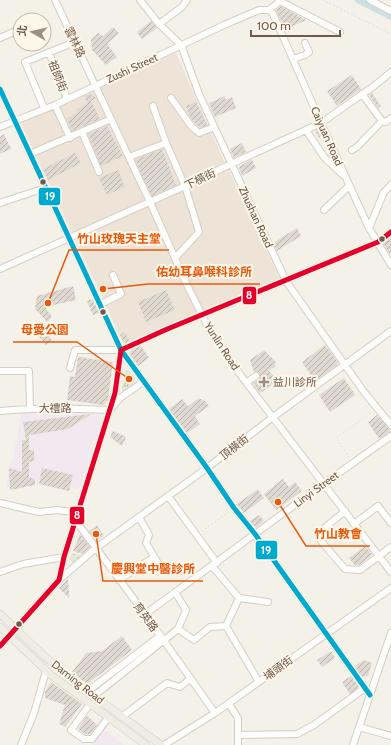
<svg xmlns="http://www.w3.org/2000/svg" width="391" height="745" viewBox="0 0 391 745" font-family="Cabin,'Noto Sans TC',sans-serif">
<style>
.residential{fill:#ede4d7}
.education{fill:#f1e8f0}
.grass{fill:url(#grass-dots)}
.park{fill:url(#park-tufts)}
.lines{fill:none;stroke-linecap:round;stroke-linejoin:round}
.canal{stroke:#cce0e3;stroke-width:6}
.building{fill:url(#building-hatch)}
.minor-casing{stroke:#d3cec7;stroke-width:8}
.major-casing{stroke:#d3cdc6;stroke-width:8}
.path{stroke:#d6d0ca;stroke-width:1;stroke-dasharray:1 3;stroke-linecap:butt}
.minor{stroke:#fdfdfc;stroke-width:6}
.major{stroke:#f0ede5;stroke-width:7}
.bus-1-casing{stroke:#fdf7e9;stroke-width:8}
.bus-2-casing{stroke:#fdf7e9;stroke-width:8}
.bus-1{stroke:#00a9ce;stroke-width:5}
.bus-2{stroke:#e4002b;stroke-width:5}
.bus-dot{fill:#6e5b4d;stroke:#fdf7e9;stroke-width:1.5}
.poi-dot{fill:#9d9084;stroke:#fdf7e9;stroke-width:1.5}
.labels{text-anchor:middle;dominant-baseline:central;stroke-width:4;stroke-linejoin:round;paint-order:stroke}
.street-label{font-size:11px;fill:#6e5b4d;stroke:#fdf7e9}
.poi-label{font-size:11px;fill:#6e5b4d;stroke:#fdf7e9;text-anchor:start}
.leader{fill:none;stroke:#e8590c;stroke-width:1.5}
.callout-dot{fill:#e8590c;stroke:#fdf7e9;stroke-width:1.5}
.callout-label{font-size:12px;text-anchor:middle;font-weight:bold;fill:#e8590c;stroke:#fdf7e9;stroke-width:4;stroke-linejoin:round;paint-order:stroke}
.line-badge{stroke:#fdf7e9;stroke-width:1.5}
.badge-label{font-size:11px;text-anchor:middle;font-weight:bold;fill:#fff}
</style>
<defs>
<pattern id="grass-dots" width="8" height="8" patternUnits="userSpaceOnUse"><rect width="8" height="8" fill="#e0ead5"/><path d="M2 2h.1M6 6h.1" fill="none" stroke="#bac1af" stroke-width="1.8" stroke-linecap="round"/></pattern>
<pattern id="park-tufts" width="24" height="20" patternUnits="userSpaceOnUse"><rect width="24" height="20" fill="#e0ead5"/><path d="M3 7l-1-3M5 7V3M7 7l1-3M15 17l-1-3M17 17v-4M19 17l1-3" fill="none" stroke="#bac1af"/></pattern>
<pattern id="building-hatch" width="6" height="6" patternUnits="userSpaceOnUse"><rect width="6" height="6" fill="#e0d9d2"/><path d="M-1 1l2-2M0 6l6-6M5 7l2-2" fill="none" stroke="#bab3ad"/></pattern>
</defs>
<rect width="100%" height="100%" fill="#f4f1e9"/>
<path class="residential" d="M175,51l45,101 60,127 -156,65 -104,-223z"/>
<path class="education" d="M48,411l43,3 9,2 2,4 -22,67 -4,2 -9,-3 -25,-2 -36,3 3,-19 4,-9 8,-46z
M104,730l20,15h-32z"/>
<path class="grass" d="M72,553l10,3 -8,6h-2l-2,-2z"/>
<path class="park" d="M125,370h3c12,11 8,14 -4,22l-2,-2z"/>
<g class="lines">
<path class="canal" d="M358,0l33,17"/>
</g>
<path class="building" d="M281,6l25,14h1l-22,9 -9,-19z
M151,21l6,7 -15,11 -5,-7z
M113,27l6,6 -12,11 10,13 -11,8 -14,-15 -1,-10 7,-7 5,3z
M352,75l9,14 -24,17 -10,-15z
M372,93l9,13 -3,2 -9,-13z
M90,94l6,4 -5,3 9,18 -28,12 -5,-12 10,-7 -1,-2 11,-7 -3,-7z
M224,96l2,4 6,-3 4,11 -21,9 -6,-14z
M196,102l11,23 -7,3 -9,-10 -5,-12z
M107,126l16,30 -22,10 -13,-32z
M319,129l3,7 -3,2 -4,-7z
M4,134l7,15 -11,5v-17z
M242,143l4,9 -12,6 -4,-9z
M162,149l14,36 -24,11 -17,-36z
M75,153l6,10 -33,17 -5,-11z
M250,160h2l4,8 -14,8 -3,-9z
M118,170l7,17 -18,8 -8,-17z
M297,228l4,8 -24,15 -4,-8z
M391,238v15h-2l-6,-10z
M73,286l3,14 -31,7 7,10 -5,5 -12,-13 2,-13z
M166,290l9,20 -29,12 -8,-20z
M92,299l7,14 -6,2 -6,-14z
M42,326l10,14 -6,5 -11,-13z
M125,332l4,9 -3,2 -3,-2 -3,-6z
M325,345l13,17 -1,3 -22,16 -13,-19z
M141,346l8,12 -11,8 -8,-12 1,-4z
M264,350l12,12 -1,5 -6,3 8,12 -17,11 -7,-10 6,-4 1,-4 -2,-3h-4l-4,-12z
M78,357l35,5 -5,38 -4,5 -37,-5 3,-24 5,1z
M344,378l11,17 -25,17 -11,-17z
M199,398l6,3 4,5 -14,10 5,8 -13,9 -18,-24 13,-10 6,7z
M91,414l-23,15 -39,6v15h5v11l-5,1v15l6,3v5l-25,5 -1,-22 13,4v-32h4l-3,-18z
M377,415l13,14v3l-11,7 -11,-17z
M113,431l13,6 -4,9 -12,-9z
M42,468l31,7 -4,16 -30,-7z
M283,479l6,8 6,-5 7,9 -26,19 -12,-16z
M258,489l6,9 -20,15 -7,-9z
M259,515l5,6 -8,7 -6,-7z
M97,525l7,11 -8,4 -7,-9z
M80,534l10,13 -8,7 -9,-3z
M365,546l7,9 -13,10h-4l-6,-7z
M68,579l1,14v5l-10,-10z
M122,636l10,14 -45,34 -15,-12 14,-19 16,-2z
M331,651l4,7 -13,9 -5,-7z
M364,660l8,3 -4,13 -6,1 -7,-11z
M351,676l8,11 -9,7 -8,-12z
M51,682l31,22 -17,23 -6,-3 6,-19 -20,-7v-6z
M87,716l10,9 -7,9h-5l-7,-5z"/>
<g class="lines">
<defs>
<path id="minor" d="M55,0l95,202 36,81 25,50 31,44 149,195
M140,0l19,24 22,21 18,49 87,187 78,111 27,33
M370,0l21,11
M269,10l11,-9 60,31
M159,24l23,-17 5,-7
M0,38l20,-9
M49,52l18,47
M293,59l12,-4 4,-3 -4,-9
M0,89l121,261 86,118 27,40 21,26 115,161
M362,94l20,27 4,1 5,-4
M171,98l21,29 7,6 15,-6
M55,105l15,33
M153,106l13,37 19,43 14,46 -24,26
M44,108l-19,-46 50,-20
M0,127l55,-22 169,-80 35,-15h10l4,4 48,109 48,105 22,37
M306,130l18,27 19,18
M82,132l17,40
M352,150l5,-3 25,-26
M30,154l81,-35
M129,157l37,-14
M0,203l45,-15
M324,210l25,-24
M369,228l15,-36 7,-7
M0,269l185,-83 46,-22 90,-41 53,-37 17,-14
M101,304l20,-10 -8,-19
M70,368l5,-18h46l44,-20 213,-88 13,-10
M0,371h29l1,37
M247,382l9,-6
M0,411c37,-4 73,-3 110,-1l10,-12 23,-16
M168,496l49,67
M0,503l39,9 19,-2 20,3
M345,511l-23,19 -1,11 24,28 15,1 31,-23
M139,517l10,18 -3,8 15,25
M76,521l69,93 70,99
M354,524l24,-18 13,17
M212,566l27,32 29,4
M0,572l23,-8 41,-7
M59,580l37,-32 111,-80 66,-51 118,-86
M119,580l35,-23
M145,614c82,-59 163,-120 246,-178
M226,626l13,-28
M178,629l16,11 16,-13 16,-1 33,56
M0,646l59,-66 5,-23 51,-164 6,-43
M88,691l72,-55
M94,696l84,-67 8,-19 -11,-18
M90,704l-19,26 13,9h8l16,-21
M229,704l9,14v27
M123,716l44,-33 13,4 10,-8
M359,727l32,9
M238,735l59,-1 17,-9 51,-37
M21,745l13,-32 12,-42
M164,745l51,-32 176,-125
M353,745l38,-112"/>
<path id="major" d="M0,614c19,17 36,36 56,52 34,28 70,53 105,79
M0,627l51,48 95,70"/>
</defs>
<use href="#minor" class="minor-casing"/>
<use href="#major" class="major-casing"/>
<path class="path" d="M323,0l68,34
M349,457l-13,-19 36,-26
M202,531l27,-19"/>
<use href="#minor" class="minor"/>
<use href="#major" class="major"/>
<defs>
<path id="bus-1" d="M0,89l121,261 86,118 27,40 21,26 115,161"/>
<path id="bus-2" d="M0,646l59,-66 5,-23 51,-164 6,-43 44,-20 213,-88 13,-10"/>
</defs>
<use href="#bus-1" class="bus-1-casing"/>
<use href="#bus-2" class="bus-2-casing"/>
<use href="#bus-1" class="bus-1"/>
<use href="#bus-2" class="bus-2"/>
</g>
<g class="bus-dot">
<circle cx="43" cy="182" r="3.5"/>
<circle cx="382" cy="239" r="3.5"/>
<circle cx="103" cy="312" r="3.5"/>
<circle cx="19" cy="624" r="3.5"/>
</g>
<path class="poi-dot" d="M262 376h4v4h4v4h-4v4h-4v-4h-4v-4h4z"/>
<g class="labels">
<g class="street-label">
<text transform="translate(75 42) rotate(64)">雲林路</text>
<text transform="translate(132 68) rotate(-25)">Zushi Street</text>
<text transform="translate(58 76) rotate(69)">祖師街</text>
<text transform="translate(327 136) rotate(66)">Caiyuan Road</text>
<text transform="translate(200 179) rotate(-26)">下橫街</text>
<text transform="translate(256 217) rotate(65)">Zhushan Road</text>
<text transform="translate(222 346) rotate(57)">Yunlin Road</text>
<text x="55" y="408">大禮路</text>
<text transform="translate(234 447) rotate(-38)">頂橫街</text>
<text transform="translate(316 489) rotate(-36)">Linyi Street</text>
<text transform="translate(146 617) rotate(54)">育英路</text>
<text transform="translate(278 668) rotate(-36)">埔頭街</text>
<text transform="translate(78 682) rotate(38)">Daming Road</text>
</g>
<g class="poi-label">
<text x="273" y="382">益川診所</text>
</g>
</g>
<path class="leader" d="M48 303L69 250H169M103 289L148 284H260M129 379L77 342H13M278 502L306 546H370M96 534L103 581H203"/>
<g class="callout-dot">
<circle cx="48" cy="303" r="4"/>
<circle cx="103" cy="289" r="4"/>
<circle cx="129" cy="379" r="4"/>
<circle cx="278" cy="502" r="4"/>
<circle cx="96" cy="534" r="4"/>
</g>
<g class="callout-label">
<text x="119" y="243">竹山玫瑰天主堂</text>
<text x="204" y="276">佑幼耳鼻喉科診所</text>
<text x="45" y="334">母愛公園</text>
<text x="338" y="538">竹山教會</text>
<text x="153" y="573">慶興堂中醫診所</text>
</g>
<g class="line-badge">
<rect x="38" y="187" width="23" height="19" rx="4" fill="#00a9ce"/>
<rect x="242" y="286" width="15" height="19" rx="4" fill="#e4002b"/>
<rect x="69" y="506" width="16" height="19" rx="4" fill="#e4002b"/>
<rect x="255" y="540" width="23" height="20" rx="4" fill="#00a9ce"/>
</g>
<g class="badge-label">
<text x="50" y="200">19</text>
<text x="249" y="299">8</text>
<text x="77" y="519">8</text>
<text x="266" y="554">19</text>
</g>
<g transform="translate(32 32) rotate(278)"><circle r="19" fill="#fdf7e9" stroke="#c4b9ab"/>
<path d="M0-3L7 15L0 10L-7 15Z" fill="#9d9084"/>
<text y="-6" font-size="11" font-weight="bold" text-anchor="middle" fill="#6e5b4d">北</text>
</g>
<path d="M251 30v6h89v-6" fill="none" stroke="#6e5b4d" stroke-width="2"/>
<text x="257" y="30" font-size="12" fill="#6e5b4d" stroke="#fdf7e9" stroke-width="3" paint-order="stroke">100 m</text>
</svg>
